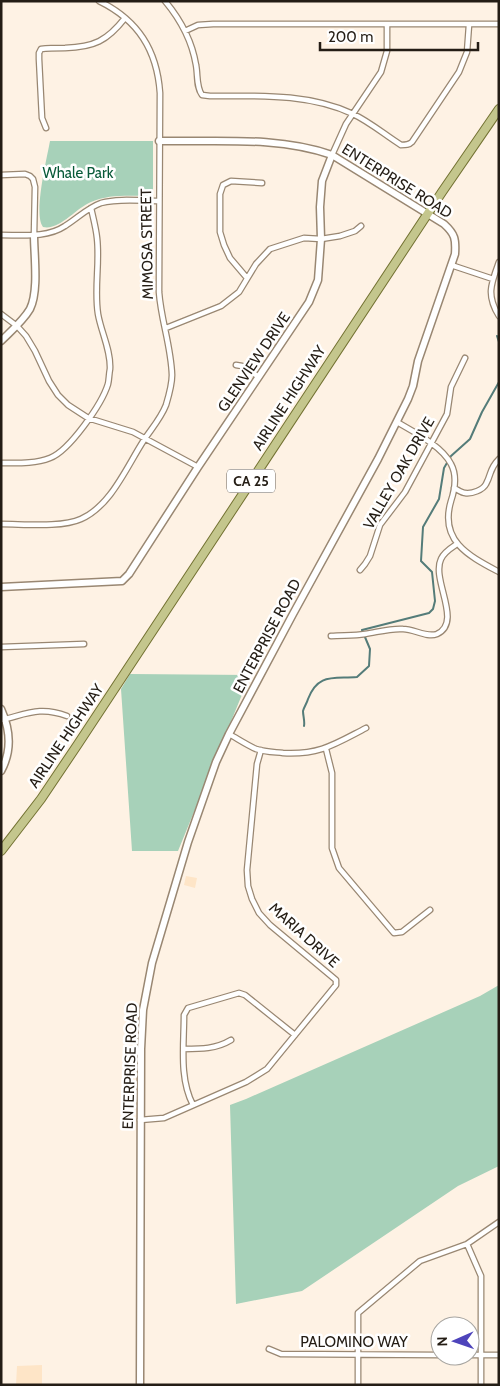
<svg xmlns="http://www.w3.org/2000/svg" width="500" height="1386" viewBox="0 0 500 1386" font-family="Cabin,sans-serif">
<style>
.built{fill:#fee5c7}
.green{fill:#a7d1b9}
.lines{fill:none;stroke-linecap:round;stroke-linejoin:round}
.stream{stroke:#547c79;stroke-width:2}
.street-casing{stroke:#998772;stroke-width:7}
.secondary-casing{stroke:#998772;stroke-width:9}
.primary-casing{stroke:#737232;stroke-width:10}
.street{stroke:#fff;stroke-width:4.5}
.secondary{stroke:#fff;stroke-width:6}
.primary{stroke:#c4c68d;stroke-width:8}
.labels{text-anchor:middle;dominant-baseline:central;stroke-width:5;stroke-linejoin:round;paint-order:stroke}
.shield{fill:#fff;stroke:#66615b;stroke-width:1}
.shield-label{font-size:14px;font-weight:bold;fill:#241d15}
.park-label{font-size:15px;fill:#095a39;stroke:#fff}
.street-label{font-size:15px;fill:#241d15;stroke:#fff}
</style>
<rect width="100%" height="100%" fill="#fef2e4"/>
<path class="built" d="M186,876l11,2 -2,10 -11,-3z
M42,1365v20h-26l1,-19z"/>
<path class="green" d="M50,141h103v53l-4,2c-19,0 -40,-2 -58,6 -15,6 -32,29 -48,25 -10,-12 4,-69 7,-86z
M130,674l120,1 -72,176h-46l-11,-162z
M499,985v181l-41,20 -156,105 -66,13 -6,-199 16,-6 234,-103z"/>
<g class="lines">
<path class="stream" d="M497,336l2,6
M304,726c1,-5 -1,-10 -1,-15 1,-4 4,-8 5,-12 10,-26 25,-20 49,-22l12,-11 1,-17 -8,-19 67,-17 4,-4 2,-8 -3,-29 -11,-11 2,-34 16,-28 5,-31 7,-12 19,-17 12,-27 17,-30"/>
<defs>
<path id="street" d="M165,1c15,18 27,40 31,64 2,10 0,22 6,30l8,1c47,0 98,-3 143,18 17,8 32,21 48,31 5,0 8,0 11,-3l47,-70 8,-20 2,-27
M185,31l13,-6 15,-1h286
M46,128l-4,-10 -3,-59v-6l2,-4c8,-1 16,-1 24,-1 29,-1 42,-7 60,-30
M332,155l14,-31 35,-52 6,-21v-27
M1,175l24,-1 5,2 3,3 2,8 -1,48
M1,235c22,0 46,3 64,-9 13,-8 22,-18 36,-23 18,-5 40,-2 58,-2
M499,262c-8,22 -13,33 0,54
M451,265l42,14
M247,278l-17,-20 -6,-13 -4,-13v-38l3,-9 8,-4 31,2
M1,314l16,12 9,10 9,15 14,30 9,14 10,10 20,13 45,14 65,35
M166,328l55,-22 18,-14 17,-28 14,-15 34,-11 17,1 19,-3 15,-5 6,-5
M236,365l6,1 17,11
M397,422c17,10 45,24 54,42 6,11 4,25 0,37 -12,40 18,55 48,71
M1,463c16,0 34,1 49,-5 19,-7 52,-54 58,-74 1,-4 1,-10 2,-15 1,-19 -9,-37 -12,-55 -4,-25 2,-51 -1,-76 -1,-10 -4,-21 -6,-30
M454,488c4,2 8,5 11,5 7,1 18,-3 21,-9 6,-11 3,-15 13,-25
M1,524c23,0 60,4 80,-5 30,-13 46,-53 63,-79 8,-12 17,-22 22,-35 3,-10 6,-20 6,-30 -1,-29 -11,-55 -13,-83l1,-199c-3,-43 -22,-73 -61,-92
M360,570l5,-6 5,-8 10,-31 25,-33 42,-78 4,-27 14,-29
M331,636c11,-1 23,0 34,-2 13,-2 26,-6 38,-5 11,0 24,9 34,5 26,-12 -6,-54 4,-75 3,-7 10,-11 16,-15
M1,647l83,-3
M1,720c26,-6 39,-14 66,-4
M229,734c9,5 18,11 27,15 9,3 18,3 27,4 37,2 52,-9 83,-25
M326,749l6,24v75l7,20 55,65 8,-1 28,-22
M184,1049c17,0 32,0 47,-9
M193,1105c-14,-27 -9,-60 -9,-90l4,-7 51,-15 6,2 50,40
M140,1120l24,-2 82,-36 21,-13 69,-84v-5l-66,-55 -11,-12 -7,-14 -4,-13 -1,-16 10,-106 4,-14
M467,1244l14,32v109
M269,1349l12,5 159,1
M470,1355h29
M358,1385v-72l62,-52 47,-17 32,-22"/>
<path id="secondary" d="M1,341c10,-10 22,-20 29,-32 9,-18 4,-54 4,-74
M1,587l121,-6 7,-7 69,-107 111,-165 9,-22 3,-41 -1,-32 2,-26 10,-26
M1,709c9,20 11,42 0,62
M140,1385l1,-336 2,-39 9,-47 36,-121 28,-80 13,-28 64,-120 85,-155 30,-60 5,-13 5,-25 37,-107c1,-15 0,-20 -11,-30l-112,-69c-54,-19 -115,-13 -173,-14"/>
<path id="primary" d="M1,851l40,-52 37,-55 364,-552 57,-83"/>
</defs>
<use href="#street" class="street-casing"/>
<use href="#secondary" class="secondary-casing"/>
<use href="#primary" class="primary-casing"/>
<use href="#street" class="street"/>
<use href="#secondary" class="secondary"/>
<use href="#primary" class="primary"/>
</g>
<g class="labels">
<rect class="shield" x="227" y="469.5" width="48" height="23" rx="4"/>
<g class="shield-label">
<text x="251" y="481">CA 25</text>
</g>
<g class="park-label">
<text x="78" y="173">Whale Park</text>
</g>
<g class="street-label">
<text transform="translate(397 181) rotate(32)">ENTERPRISE ROAD</text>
<text transform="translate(147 244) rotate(-91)">MIMOSA STREET</text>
<text transform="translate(254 362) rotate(-56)">GLENVIEW DRIVE</text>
<text transform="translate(289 398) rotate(-57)">AIRLINE HIGHWAY</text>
<text transform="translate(399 473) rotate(-60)">VALLEY OAK DRIVE</text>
<text transform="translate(267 636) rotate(-62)">ENTERPRISE ROAD</text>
<text transform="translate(66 736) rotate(-56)">AIRLINE HIGHWAY</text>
<text transform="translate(304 935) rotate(42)">MARIA DRIVE</text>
<text transform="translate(130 1066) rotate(-88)">ENTERPRISE ROAD</text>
<text x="354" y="1342">PALOMINO WAY</text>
</g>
</g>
<rect width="500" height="1386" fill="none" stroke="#241d15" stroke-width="5"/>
<g transform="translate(455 1341) rotate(268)"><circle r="24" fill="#ffffff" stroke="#a7a5a1"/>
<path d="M0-4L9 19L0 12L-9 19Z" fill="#4e44bb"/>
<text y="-8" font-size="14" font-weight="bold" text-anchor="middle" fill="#241d15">N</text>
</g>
<path d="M320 42v8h158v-8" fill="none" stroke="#241d15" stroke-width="2.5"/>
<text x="328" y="42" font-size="15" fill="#241d15" stroke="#ffffff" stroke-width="4" paint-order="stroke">200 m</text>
</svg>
